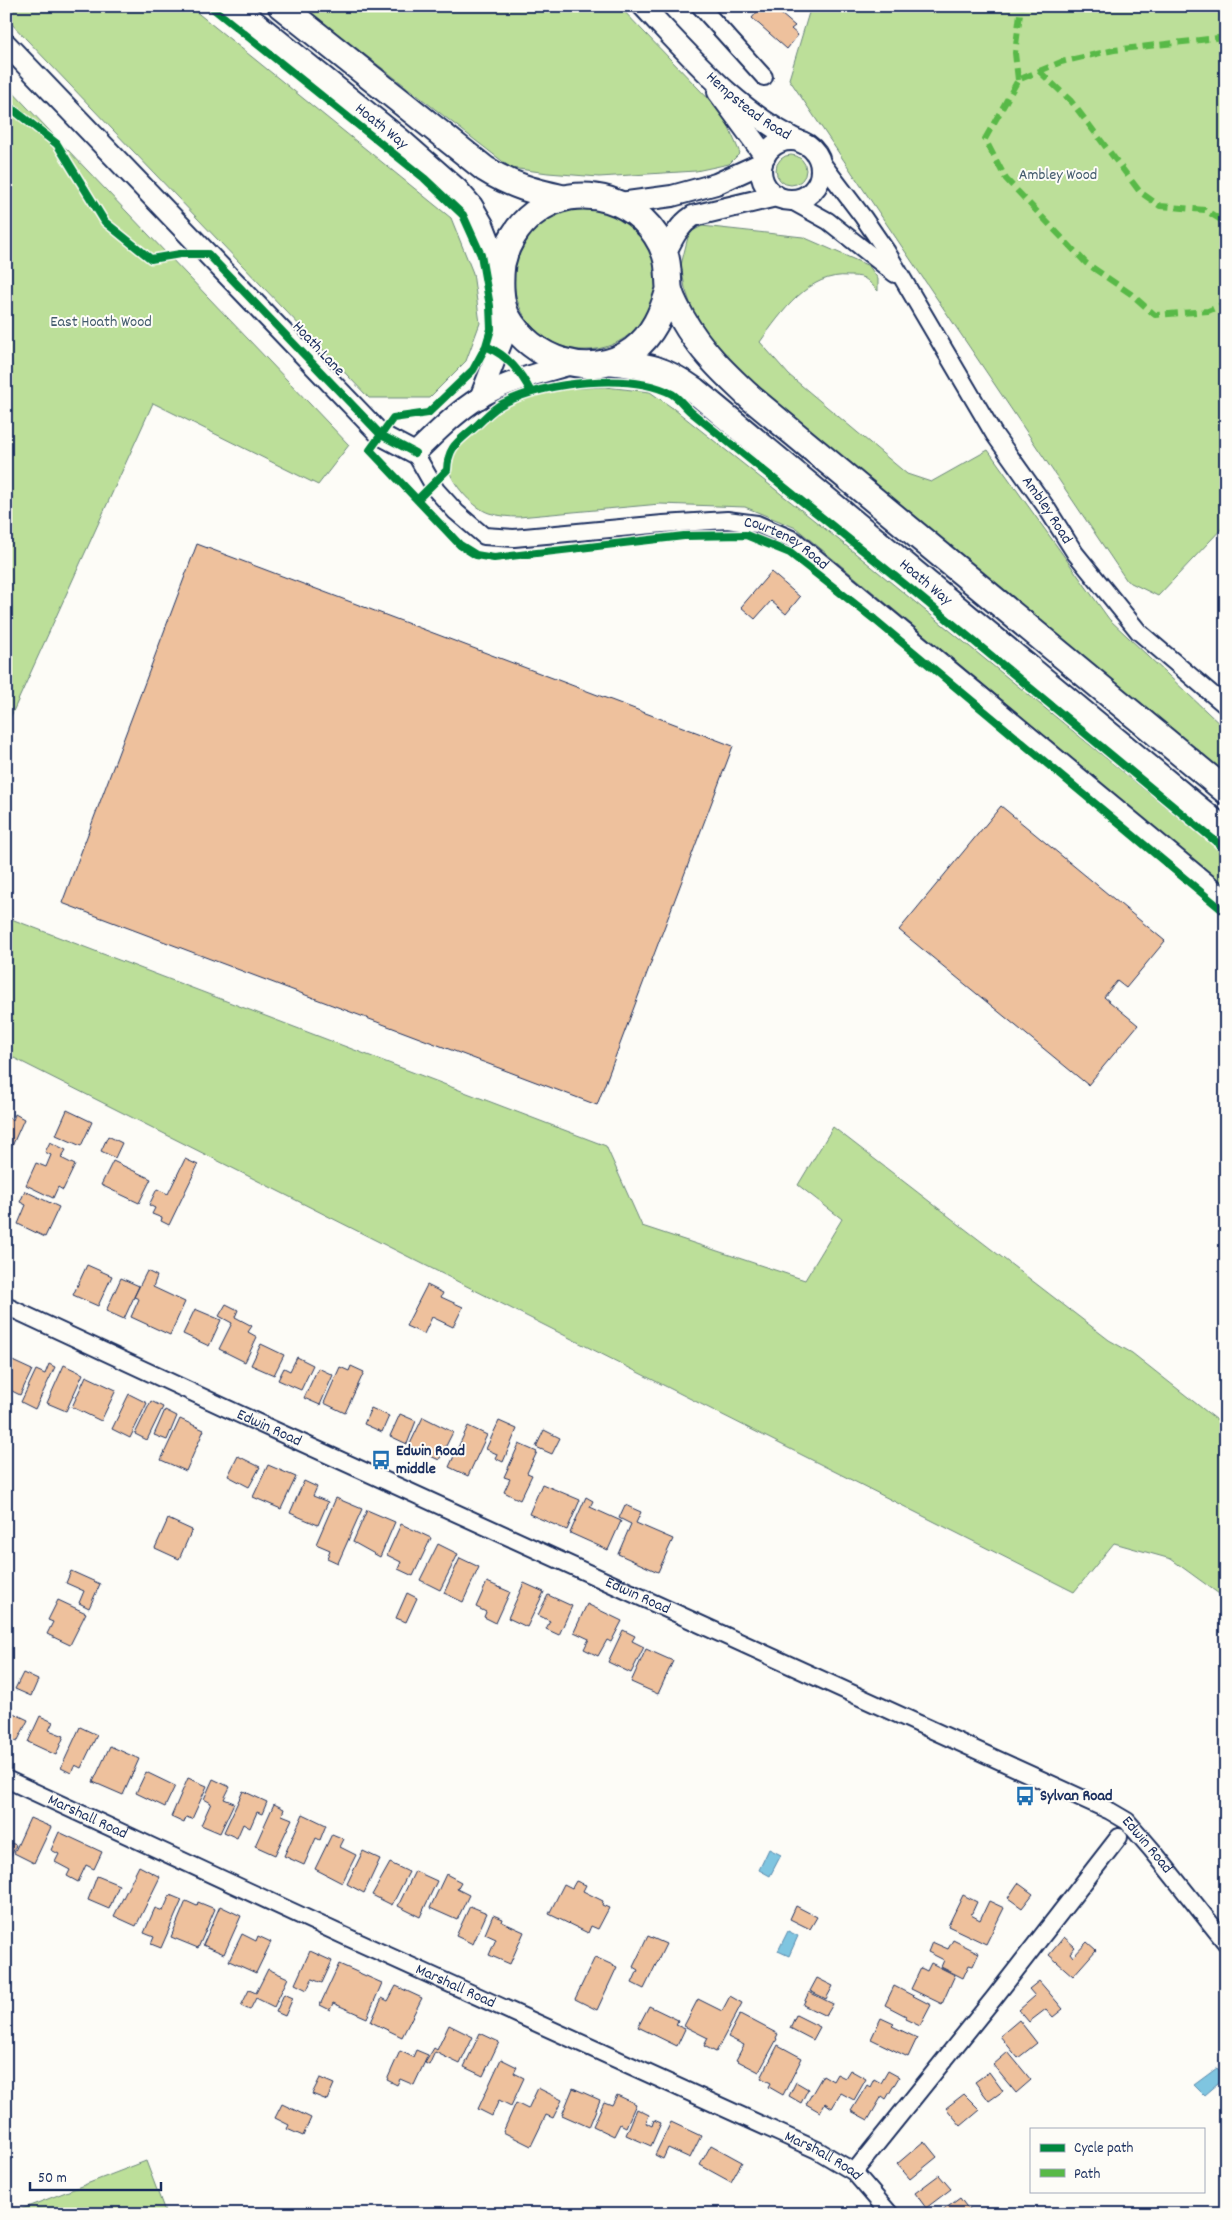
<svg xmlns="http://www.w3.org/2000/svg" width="1232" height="2220" viewBox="0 0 1232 2220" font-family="Dekko,sans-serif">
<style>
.green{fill:#bcdf99;stroke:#6c877c}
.water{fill:#7fc5e0;stroke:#5789ac}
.building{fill:#eec19d;stroke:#1b2f5e}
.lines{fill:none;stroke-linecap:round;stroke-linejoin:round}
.minor-casing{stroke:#1b2f5e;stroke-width:20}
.tertiary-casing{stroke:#1b2f5e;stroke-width:24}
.primary-casing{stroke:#1b2f5e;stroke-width:29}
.minor{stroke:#fdfcf7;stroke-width:16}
.tertiary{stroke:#fdfcf7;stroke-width:20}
.primary{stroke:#fdfcf7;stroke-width:25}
.quiet{stroke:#58b947;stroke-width:6;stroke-dasharray:12 6;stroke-linecap:butt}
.cycleway-casing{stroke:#fdfcf7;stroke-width:11}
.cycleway{stroke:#00873e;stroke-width:8}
.labels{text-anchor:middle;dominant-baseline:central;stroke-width:4;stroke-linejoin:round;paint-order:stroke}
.street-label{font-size:16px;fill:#1b2f5e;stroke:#fdfcf7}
.park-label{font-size:16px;fill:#435b6d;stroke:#fdfcf7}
.poi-label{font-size:16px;font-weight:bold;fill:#1b2f5e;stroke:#fdfcf7;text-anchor:start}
</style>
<rect width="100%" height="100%" fill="#fdfcf7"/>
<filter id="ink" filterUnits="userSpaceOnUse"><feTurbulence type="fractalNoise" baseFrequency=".02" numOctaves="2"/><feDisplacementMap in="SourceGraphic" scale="10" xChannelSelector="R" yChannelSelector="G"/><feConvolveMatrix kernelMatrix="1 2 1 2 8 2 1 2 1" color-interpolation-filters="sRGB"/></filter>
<g filter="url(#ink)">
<path class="green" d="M6,6h183l262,212 22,55 7,50 -14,38 -37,37h-60l-363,-380z
M302,6h317l104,108 17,39 -11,11 -33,7 -97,6 -51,-4 -37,-5z
M811,6h415v518l-68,72 -31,-15 -338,-502z
M6,85l343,360 -31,40 -165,-82 -147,324z
M776 170a15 15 0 1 1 30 0a15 15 0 1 1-30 0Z
M514 279a71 71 0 1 1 142 0a71 71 0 1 1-142 0Z
M702,226l101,11 66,29 9,13v12c-4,-4 -9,-10 -14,-13 -4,-2 -11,-2 -15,-2 -40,-4 -68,37 -89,66l29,33 118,99 24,8 57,-32 121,169 117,111v48l-487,-405 -42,-50 -12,-35 -4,-23 8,-32z
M605,387l45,5 24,17 165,131 387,316v31l-430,-359 -51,-21 -85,-3 -141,13c-10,0 -20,-1 -30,-4 -15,-5 -33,-25 -39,-40 -2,-4 -1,-13 1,-18 2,-11 42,-47 53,-53 31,-15 67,-13 101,-15z
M6,917l600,229 36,80 163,54 37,-61 -44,-34 35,-58 276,213 23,13 94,74v172l-55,-40 -57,-16 -40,49 -1068,-538z
M146,2161l20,53h-157z"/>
<path class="water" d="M769,1849l12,6 -11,21 -11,-6z
M788,1931l10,5 -9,20 -11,-5z
M1217,2068l8,9 -21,18 -10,-10z"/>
<path class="building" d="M762,6h13l-1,2 21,18 -4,3 7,6 -11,14 -35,-31z
M197,544l536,202 -136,359 -535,-202z
M771,572l29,25 -14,17 -15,-13 -16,18 -14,-12z
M1001,806l164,135 -39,47 -9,-7 -13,16 34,28 -50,60 -189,-155z
M67,1110l25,12 -11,24 -25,-11z
M15,1114l9,5 -15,34 -3,-1v-35l7,3z
M108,1136l14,7 -7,15 -14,-7z
M50,1142l16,8 -5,8 14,7 -12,25 -5,-3 -5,11 -27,-13 10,-22 10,4 5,-12 -6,-3z
M185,1159l13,6 -29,60 -8,-4 1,-3 -10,-4 3,-6 -6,-3 8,-16 11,5z
M113,1161l38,18 -12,24 -38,-18z
M25,1191l34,16 -14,30 -27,-13 8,-19 -6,-3z
M87,1265l25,11 -14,30 -25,-11z
M147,1271l10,5 -4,11 32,15 -15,33 -39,-18 8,-18 -5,-2z
M121,1278l18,8 -15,33 -18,-8z
M427,1285l16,8 -2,4 22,10 -10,20 -21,-10 -8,17 -18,-8z
M226,1304l12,6 -3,7 17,9 -4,6 9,5 -12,25 -26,-13 13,-26 -13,-7z
M195,1309l26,11 -12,26 -26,-12z
M261,1344l23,11 -10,20 -23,-10z
M1226,1346v11l-5,-4z
M297,1357l16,8 -12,25 -23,-10 6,-12 6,3z
M6,1358l26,12 -12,25 -14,-7z
M49,1364l6,3 -20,42 -14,-7 15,-32 9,4z
M64,1365l19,9 -17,37 -19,-8z
M351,1366l13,6 -19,41 -21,-10 16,-36 9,4z
M318,1368l15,7 -13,30 -16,-7z
M86,1376l30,14 -15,31 -29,-14z
M129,1394l18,9 -17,35 -18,-9z
M151,1401l12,6 -16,33 -12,-6z
M371,1408l18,8 -7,16 -18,-8z
M165,1410l12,6 -10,24 -13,-5z
M400,1414l16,7 -9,23 -17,-8z
M423,1417l30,15 -14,28 -30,-14z
M180,1419l24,11 -18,41 -25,-11z
M499,1421l18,8 -14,33 -8,-4 2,-4 -11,-5z
M468,1426l19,9 -19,41 -19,-9z
M544,1430l16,8 -8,16 -16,-7z
M519,1444l18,8 -10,21 5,2 -12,25 -16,-8 6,-13 -6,-2z
M238,1456l22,11 -11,20 -21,-11z
M268,1465l28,12 -15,32 -28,-12z
M304,1481l13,6 -4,9 15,6 -10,23 -28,-12z
M542,1484l38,16 -13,30 -38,-16z
M586,1497l7,4 -3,6 31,14 -13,29 -38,-17z
M336,1498l26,11 -24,54 -11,-5 3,-8 -14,-6z
M625,1505l16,7 -5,11 37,16 -15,33 -40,-18 13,-30 -12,-6z
M367,1510l28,12 -15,35 -27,-15z
M168,1519l24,11 -13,29 -24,-11z
M401,1524l30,14 -18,38 -15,-7 3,-7 -14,-7z
M438,1544l20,10 -18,36 -20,-10z
M460,1558l19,9 -16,35 -19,-9z
M71,1571l29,13 -11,24 -10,-5 5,-12 -18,-8z
M487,1582l23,10 -14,31 -12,-6 2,-5 -10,-5z
M524,1583l20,9 -17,35 -19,-9z
M407,1593l10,5 -11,24 -10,-4z
M548,1595l24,11 -13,29 -13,-6 4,-8 -12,-6z
M58,1600l28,13 -16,32 -23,-11 6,-12 -5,-2z
M587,1604l35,17 -11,21 -4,-2 -9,16 -14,-7 5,-10 -15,-7z
M623,1630l12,6 -3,5 12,6 -13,26 -23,-11z
M646,1649l27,12 -15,33 -27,-12z
M23,1673l15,7 -7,16 -16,-7z
M9,1711l19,9 -11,22 -11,-6v-19z
M40,1716l13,6 -4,8 15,6 -8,19 -28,-13z
M80,1727l17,8 -16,33 -6,-3 -4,8 -10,-5z
M110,1746l29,13 -16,36 -30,-13z
M146,1772l29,14 -10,21 -29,-14z
M188,1778l19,8 -15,33 -6,-2 -2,6 -13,-6z
M213,1779l17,8 -6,12 10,4 -14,30 -19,-8 10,-22 -7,-4z
M243,1791l24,11 -5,12 -5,-2 -7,16 -7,-4 -6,14 -13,-6z
M274,1804l10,5 -2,6 10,4 -17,36 -20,-9z
M303,1814l23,11 -6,15 -4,-2 -12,27 -20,-9z
M30,1818l21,9 -17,36 -20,-10z
M59,1832l43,20 -8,17 -8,-4 -8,17 -11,-6 3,-6 -15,-8 4,-8 -8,-4z
M332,1834l12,5 -4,8 16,8 -14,28 -27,-14z
M6,1841l10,4 -10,22z
M363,1851l17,8 -16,34 -17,-9z
M390,1863l19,9 -17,33 -20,-10z
M139,1866l21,11 -24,49 -22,-10z
M415,1871l22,10 -17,36 -22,-11z
M446,1874l15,8 -4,7 12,6 -12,25 -27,-12z
M97,1876l22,9 -10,24 -21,-9z
M576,1881l10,4 -3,6 20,10 -1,4 7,3 -11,21 -7,-3 -3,7 -39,-19 15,-30 8,4z
M1018,1883l15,11 -11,14 -14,-10z
M170,1895l12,5 -21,48 -10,-4 3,-7 -10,-4 11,-25 8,3z
M963,1895l14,7 -6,13 9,5 9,-19 15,7 -18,36 -38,-18z
M186,1901l11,5 1,-4 17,7 -17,39 -27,-11z
M220,1906l21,10 -17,38 -21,-9z
M470,1906l17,7 -14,31 -17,-8z
M796,1906l21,11 -7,12 -20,-10z
M493,1915l10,4 -1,3 22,10 -14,32 -21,-9 7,-16 -11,-5z
M242,1934l14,7 2,-5 13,6 -15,31 -27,-12z
M648,1936l18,8 -22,45 -12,-6 6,-13 -5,-3z
M1064,1937l11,10 -5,6 3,4 14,-15 9,8 -23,26 -24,-21z
M953,1940l26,13 -6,13 -4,-1 -6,13 -22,-11 3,-7 -16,-8 4,-10 16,7z
M310,1951l22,10 -10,22 -10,-4 -5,11 -12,-6z
M595,1957l22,10 -20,43 -22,-11z
M931,1963l24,12 -13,29 -31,-15 10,-21 6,3z
M339,1964l43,19 -15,35 -34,-15 -3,7 -10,-5z
M268,1969l20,9 -14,29 -18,-9 -6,12 -9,-4 8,-16 7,3z
M817,1978l16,8 -7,13 -16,-8z
M1039,1981l24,28 -10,8 -7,-8 -17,13 -10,-12 16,-14 -6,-7z
M396,1986l26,12 -20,39 -31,-15 11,-24 6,3z
M894,1986l37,19 -11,21 -15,-7 1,-3 -21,-11z
M809,1992l24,12 -7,12 -23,-11z
M284,1994l9,4 -8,18 -9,-4z
M730,1996l12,7 -26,49 -12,-6 4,-8 -24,-12 14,-27 24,12z
M649,2006l29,14 -2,5 9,4 -8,17 -39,-19z
M740,2014l38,20 -2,4 1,1 -18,33 -23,-12 8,-15 -16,-8z
M796,2015l24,12 -7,13 -23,-12z
M881,2018l13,6 -2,2 25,12 -9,19 -37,-18z
M1019,2020l18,23 -19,15 -18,-22z
M449,2025l24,12 -13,27 -25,-12 -6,13 -4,-2 9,-15 3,2z
M480,2033l19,9 -16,34 -19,-9z
M778,2045l24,13 -19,37 -14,-8 2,-4 -10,-5z
M416,2050l12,5 -14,30 -14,-6 -3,6 -10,-5 13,-29 13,6z
M1008,2052l23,28 -15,13 -23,-28z
M501,2059l16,8 -3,6 10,5 -13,28 -12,-6 -7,16 -14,-7z
M850,2070l16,9 -12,21 -13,-7 -9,15 -7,-5 -5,9 -14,-8 17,-29 10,6 4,-7 8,4z
M888,2071l11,6 -13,22 -4,-3 -14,24 -17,-9 16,-26 3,2 4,-8 7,4z
M989,2072l14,19 -14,10 -14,-19z
M320,2078l14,6 -7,16 -15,-6z
M796,2082l12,7 -7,14 -12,-7z
M538,2088l24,12 -9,18 -7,-3 -15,31 -28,-14 13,-29 12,6z
M573,2088l27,12 -11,27 -27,-12z
M964,2094l16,16 -19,16 -15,-18z
M617,2095l19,9 -10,23 -6,-3 -6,12 -21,-10 11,-24 8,3z
M282,2104l29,14 -8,18 -16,-7 2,-4 -14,-7z
M637,2109l12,6 -3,8 6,3 2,-6 7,3 -10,23 -25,-11z
M671,2122l30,14 -11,22 -22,-10 -5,11 -8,-4z
M924,2141l13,16 -27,22 -13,-15z
M711,2145l31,17 -11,20 -31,-17z
M939,2175l12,14 -25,19 -11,-15z
M960,2198l12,16h-34z"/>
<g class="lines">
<defs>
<g id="minor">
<path d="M700,6l64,71"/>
<path id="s1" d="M819,159l44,58 24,35 107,182 52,73 29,46 64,79 87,74"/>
<path d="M790,200l38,21 67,53"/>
<path id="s2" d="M415,453l21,37 20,22 28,24 30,2 149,-14 64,-4 30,4 37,16 432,358"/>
<path id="s3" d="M6,1306l235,109 869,396 17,10 25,29 74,93"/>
<path id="s4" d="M6,1779l343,159 468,212 37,22 36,42"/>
<path d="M854,2172l140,-174 125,-161"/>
</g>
<g id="tertiary">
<path id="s5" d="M643,6c48,51 97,109 162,138"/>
<path d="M6,44l375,391 34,18c20,-19 40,-40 64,-55 25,-16 64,-26 93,-34"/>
<path d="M718,92l47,64"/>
<circle cx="791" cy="170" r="30"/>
<path d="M620,203l52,-7 44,-12 46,-21"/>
<path d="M665,254c8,-16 13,-28 28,-38l83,-20"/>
<path d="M480,398l24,-62 3,-21"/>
</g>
<g id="primary">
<path id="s6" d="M232,6l165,133 59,52 14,16 11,19 19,49"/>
<path d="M281,6l204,163c27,17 48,22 78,29"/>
<path d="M669,290c-7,23 -16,45 -36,60 -42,31 -102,10 -126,-34 -7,-14 -7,-36 -5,-52 4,-19 15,-38 31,-50 45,-37 113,-14 132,40 4,11 3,22 4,33 1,10 9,23 13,31 18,32 42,55 69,80l475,393"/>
<path id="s7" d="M612,362c37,4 51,6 82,28l532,442"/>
</g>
</defs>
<use href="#minor" class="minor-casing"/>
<use href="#tertiary" class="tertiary-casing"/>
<use href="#primary" class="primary-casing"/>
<use href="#minor" class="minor"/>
<use href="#tertiary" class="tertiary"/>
<use href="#primary" class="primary"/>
<path class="quiet" d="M1226,37l-112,13 -53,12 -43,18 -33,59 21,40 80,84 45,31 24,21 53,-4 18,-8
M1039,71l32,30 69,91 20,14 45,4 21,13
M1018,80l-3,-27 6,-47"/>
<defs>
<path id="cycleway" d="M210,6l214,172 39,37 18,40 9,51 1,23 -5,17 -13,24 -45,43 -35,5 -23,32 90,95 16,10 18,3 190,-22 62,-1 44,18 84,66 352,294
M6,104l51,40 48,78 46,37 29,-5h28l173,181 34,18
M486,346c22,10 34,25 45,46
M418,499l29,-29c1,-24 11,-28 28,-43 9,-8 18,-19 29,-24 40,-21 127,-31 168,-9 7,4 13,13 19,18l221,178 314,260"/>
</defs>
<use href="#cycleway" class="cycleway-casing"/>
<use href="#cycleway" class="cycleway"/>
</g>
</g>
<defs>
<symbol id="bus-bare" viewBox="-9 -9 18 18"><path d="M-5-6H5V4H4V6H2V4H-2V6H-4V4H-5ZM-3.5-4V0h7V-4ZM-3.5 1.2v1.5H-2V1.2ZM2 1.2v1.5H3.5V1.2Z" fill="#1f6fb2" stroke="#fdfcf7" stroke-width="2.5" paint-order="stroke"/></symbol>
</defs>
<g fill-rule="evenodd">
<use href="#bus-bare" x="367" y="1446" width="28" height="28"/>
<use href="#bus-bare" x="1011" y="1782" width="28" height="28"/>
</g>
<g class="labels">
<g class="street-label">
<text stroke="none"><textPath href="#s5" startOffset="146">Hempstead Road</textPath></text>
<text stroke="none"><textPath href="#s6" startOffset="192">Hoath Way</textPath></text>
<text transform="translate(318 349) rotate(47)">Hoath Lane</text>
<text stroke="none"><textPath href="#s1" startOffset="419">Ambley Road</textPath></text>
<text stroke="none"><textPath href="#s2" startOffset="418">Courteney Road</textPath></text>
<text stroke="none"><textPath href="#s7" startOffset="389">Hoath Way</textPath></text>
<text stroke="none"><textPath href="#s3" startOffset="290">Edwin Road</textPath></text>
<text stroke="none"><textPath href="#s3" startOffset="695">Edwin Road</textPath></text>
<text stroke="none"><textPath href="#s4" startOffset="90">Marshall Road</textPath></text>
<text stroke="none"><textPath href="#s3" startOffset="1265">Edwin Road</textPath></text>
<text stroke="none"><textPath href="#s4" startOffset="495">Marshall Road</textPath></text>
<text stroke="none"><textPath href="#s4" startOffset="900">Marshall Road</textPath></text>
</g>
<g class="park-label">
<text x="1058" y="175">Ambley Wood</text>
<text x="101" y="322">East Hoath Wood</text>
</g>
<g class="poi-label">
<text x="396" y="1451">Edwin Road<tspan x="396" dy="18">middle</tspan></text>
<text x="1040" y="1796">Sylvan Road</text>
</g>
</g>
<rect width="1232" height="2220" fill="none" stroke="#fdfcf7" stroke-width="25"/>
<rect x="12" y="12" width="1207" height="2195" fill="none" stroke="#1b2f5e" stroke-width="2" filter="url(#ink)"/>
<rect x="1030" y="2128" width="175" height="65" fill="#fdfcf7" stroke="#a3aaba"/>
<rect x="1040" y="2144" width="25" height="8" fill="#00873e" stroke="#a3aaba"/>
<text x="1074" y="2152" font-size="15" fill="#1b2f5e">Cycle path</text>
<rect x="1040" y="2169" width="25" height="8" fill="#58b947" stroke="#a3aaba"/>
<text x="1074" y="2178" font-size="15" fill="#1b2f5e">Path</text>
<path d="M30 2182v8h131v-8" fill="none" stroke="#1b2f5e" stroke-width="2.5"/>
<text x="38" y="2182" font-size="15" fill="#1b2f5e" stroke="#fdfcf7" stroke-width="4" paint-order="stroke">50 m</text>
</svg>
